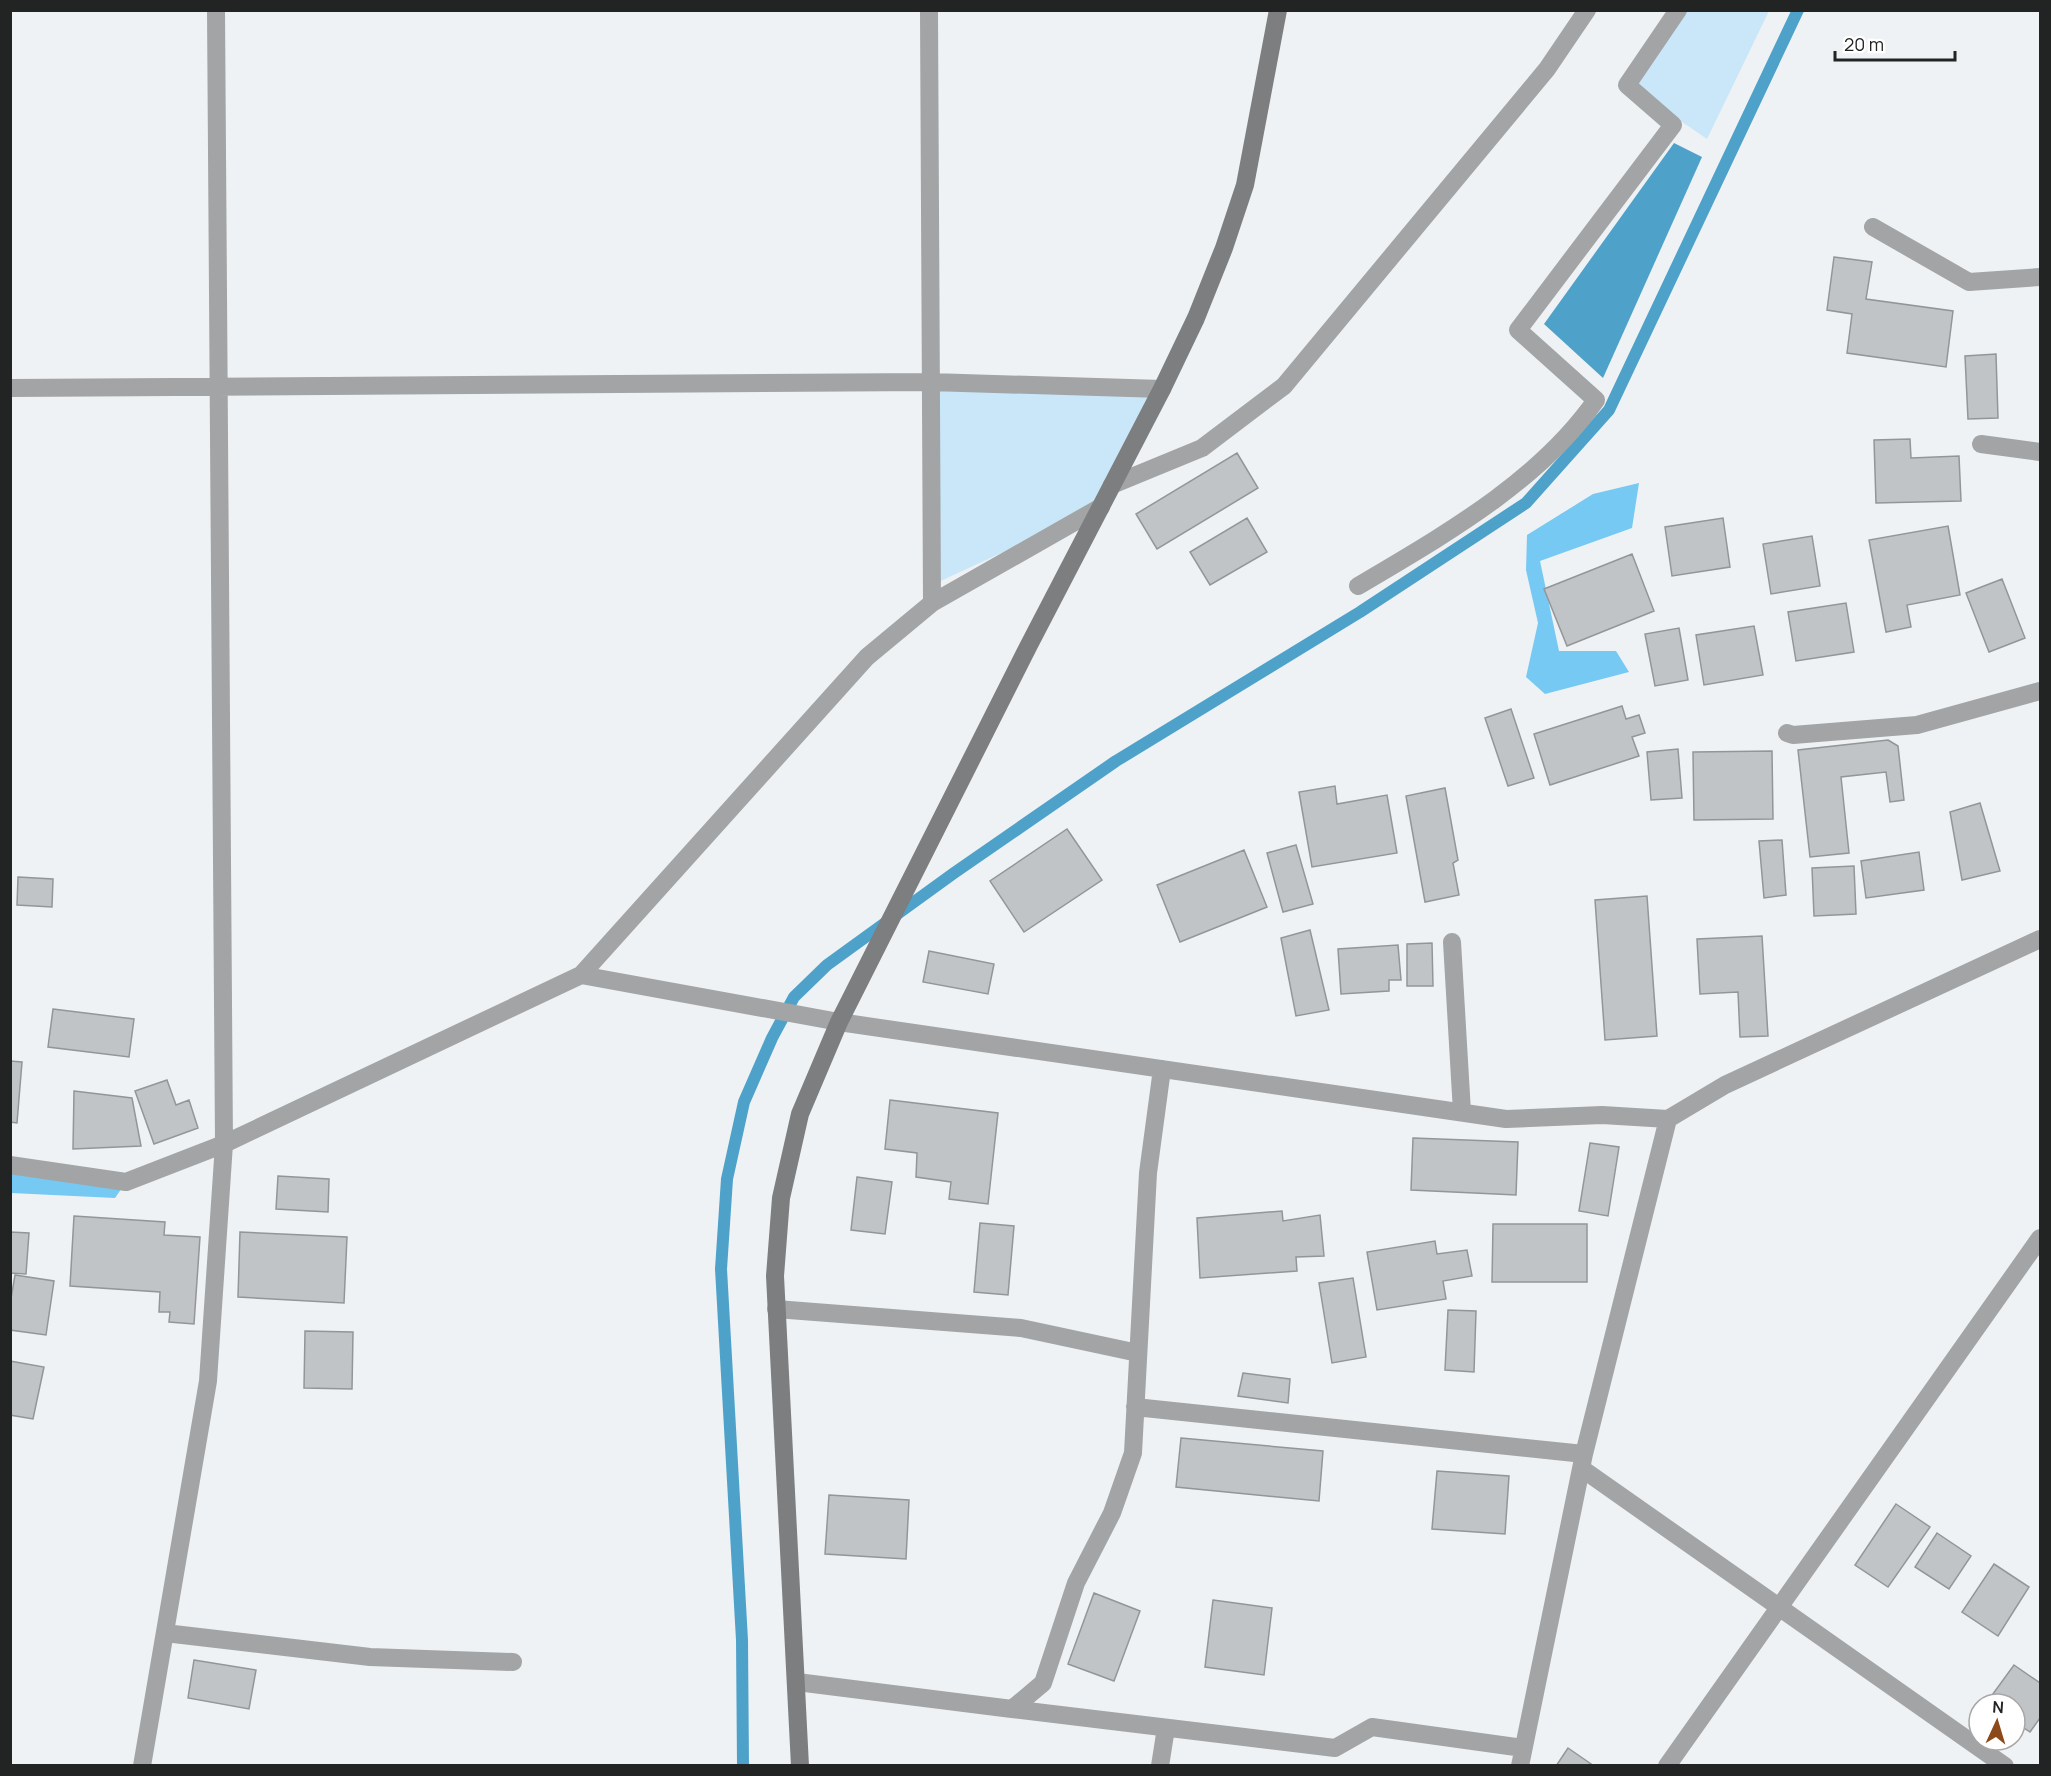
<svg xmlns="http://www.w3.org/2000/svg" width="2051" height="1776" viewBox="0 0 2051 1776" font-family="Manrope,sans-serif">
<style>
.green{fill:#c9e7f8}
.forest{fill:#76c9f3}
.water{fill:#4ea2ca}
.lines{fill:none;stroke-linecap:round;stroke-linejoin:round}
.stream{stroke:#4ea2ca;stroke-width:12}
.building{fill:#c1c4c6;stroke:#939698;stroke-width:1.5}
.street{stroke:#a2a4a5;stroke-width:18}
.secondary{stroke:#7c7e7f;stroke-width:18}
</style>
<rect width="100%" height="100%" fill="#eff2f4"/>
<path class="green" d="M1678,11h91l-62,128 -79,-54z
M931,382l231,7 -61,118 -169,78z"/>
<path class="forest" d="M1639,483l-7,45 -92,33 19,90h57l13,21 -84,22 -19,-17 12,-54 -12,-53 1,-35 66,-41z
M10,1165l116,17 -11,16 -104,-5z"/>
<path class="water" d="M1674,143l28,14 -99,221 -59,-54z"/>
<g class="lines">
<path class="stream" d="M743,1766l-1,-126 -21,-371 6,-90 17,-77 28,-64 22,-41 33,-32 127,-92 162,-112 244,-149 166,-109 83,-93 189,-400"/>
</g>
<path class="building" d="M1834,257l38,5 -6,37 87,12 -7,56 -99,-14 5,-39 -25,-4z
M1996,354l2,64 -30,1 -3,-63z
M1910,439l1,19 48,-2 2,45 -85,2 -2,-63z
M1237,453l21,35 -101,61 -21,-35z
M1247,518l20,34 -57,33 -20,-33z
M1723,518l7,49 -58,9 -7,-49z
M1948,526l12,69 -53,10 4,22 -25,5 -17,-92z
M1812,536l8,50 -49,8 -8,-50z
M1632,554l22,57 -87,35 -23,-57z
M2002,579l23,59 -36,14 -23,-59z
M1846,603l8,49 -58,9 -8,-49z
M1754,626l9,49 -59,10 -8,-50z
M1679,628l9,52 -33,6 -10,-52z
M1622,706l4,13 13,-4 6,18 -13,4 7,19 -89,29 -16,-51z
M1511,709l23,69 -26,8 -23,-68z
M1888,740l10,6 6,54 -14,2 -4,-30 -45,5 8,76 -39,4 -12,-107z
M1678,749l4,49 -31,2 -4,-48z
M1772,751l1,68 -79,1 -1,-68z
M1335,786l2,18 50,-9 10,58 -85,14 -13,-75z
M1445,788l13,72 -5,3 6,32 -34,7 -19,-106z
M1980,803l20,68 -38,9 -12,-68z
M1067,829l35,51 -78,52 -34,-51z
M1782,840l4,55 -22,3 -5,-57z
M1296,845l17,59 -30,8 -16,-59z
M1244,850l23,57 -87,35 -23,-57z
M1919,852l5,38 -58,8 -5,-37z
M1854,866l2,48 -42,2 -2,-48z
M18,877l35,2 -1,28 -35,-2z
M1647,896l10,140 -52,4 -10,-140z
M1310,930l19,80 -33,6 -15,-78z
M1762,936l6,100 -28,1 -2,-45 -38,2 -3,-55z
M1432,943l1,43h-26v-42z
M1398,945l3,35h-12v11l-48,3 -3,-45z
M929,951l65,13 -6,30 -65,-12z
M53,1009l81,10 -5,38 -81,-10z
M10,1061l12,1 -5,61 -7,-1z
M167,1080l9,25 13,-5 9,28 -44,16 -19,-53z
M74,1091l58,7 9,48 -68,3z
M890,1100l108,13 -10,91 -39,-5 2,-17 -35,-5 1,-24 -32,-4z
M1413,1138l105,4 -2,53 -105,-5z
M1590,1143l29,4 -11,69 -29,-5z
M278,1176l51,3 -1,33 -52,-3z
M857,1177l35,5 -7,52 -34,-4z
M1282,1211l1,10 37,-6 4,41 -28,1 1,14 -97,7 -3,-60z
M74,1216l91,6 -1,13 36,2 -6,87 -25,-2 1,-10h-11l1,-20 -90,-6z
M980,1223l34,3 -6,69 -34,-3z
M1493,1224h94v58h-95z
M10,1232l19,1 -3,41 -16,-1z
M240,1232l107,5 -3,66 -106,-6z
M1435,1241l2,13 30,-4 5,26 -29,5 3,18 -69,11 -10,-58z
M15,1275l39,6 -8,54 -36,-5v-26z
M1353,1278l13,79 -34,6 -13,-80z
M1448,1310l28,1 -2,61 -29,-2z
M305,1331l48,1 -1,57 -48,-1z
M10,1361l34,6 -11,52 -23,-4z
M1243,1373l47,6 -2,24 -50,-7z
M1181,1438l142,13 -4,50 -143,-14z
M1437,1471l72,5 -4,58 -73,-5z
M829,1495l80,5 -3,59 -81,-5z
M1896,1504l34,23 -42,60 -33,-22z
M1937,1533l34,23 -22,33 -34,-22z
M1994,1564l35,23 -31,49 -36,-24z
M1094,1593l46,18 -26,70 -46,-17z
M1213,1600l59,8 -8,67 -59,-8z
M194,1660l62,10 -7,39 -61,-11z
M2014,1665l26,18v35l-10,14 -15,-10v-18h-25l-3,-2z
M1568,1748l26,18h-38z"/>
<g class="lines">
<path class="street" d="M929,10l3,593
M1873,227l96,55 71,-5
M10,388l921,-6 231,7
M1981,444l59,8
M1112,485l90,-37 82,-62 263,-317 40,-59
M1358,586c84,-50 181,-104 238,-186l-78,-70 155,-205 -46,-40 51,-75
M1787,733l6,2 124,-10 123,-34
M1452,942l10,170
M581,975l286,-318 65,-54 169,-96
M10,1165l116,17 98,-38 357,-169 258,47 667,97 96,-4 66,4 57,-34 315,-146
M776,1309l245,19 117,25
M1135,1407l449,47
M1581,1468l424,298
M165,1633l205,24 143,5
M797,1682l215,27 31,-26 33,-100 36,-70 21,-60 15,-280 14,-104
M1012,1709l323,39 37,-21 151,21
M142,1766l66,-385 16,-237 -8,-1134
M1160,1766l6,-38
M1520,1766l64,-312 84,-335
M1667,1766l373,-528"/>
<path class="secondary" d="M800,1766l-25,-490 6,-78 19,-84 39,-92 190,-377 133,-256 34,-71 28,-70 21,-63 33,-175"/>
</g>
<rect width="2051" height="1776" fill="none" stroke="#222424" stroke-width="24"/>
<g transform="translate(1997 1722) rotate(4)"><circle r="28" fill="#ffffff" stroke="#a7a7a7" stroke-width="1.5"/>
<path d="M0-4.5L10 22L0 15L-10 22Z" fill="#8c491a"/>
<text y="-9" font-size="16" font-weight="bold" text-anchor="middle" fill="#222424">N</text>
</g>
<path d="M1835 51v9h120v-9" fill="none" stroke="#222424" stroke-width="3"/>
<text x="1844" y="51" font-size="18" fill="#222424" stroke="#ffffff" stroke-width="4.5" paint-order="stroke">20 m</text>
</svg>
